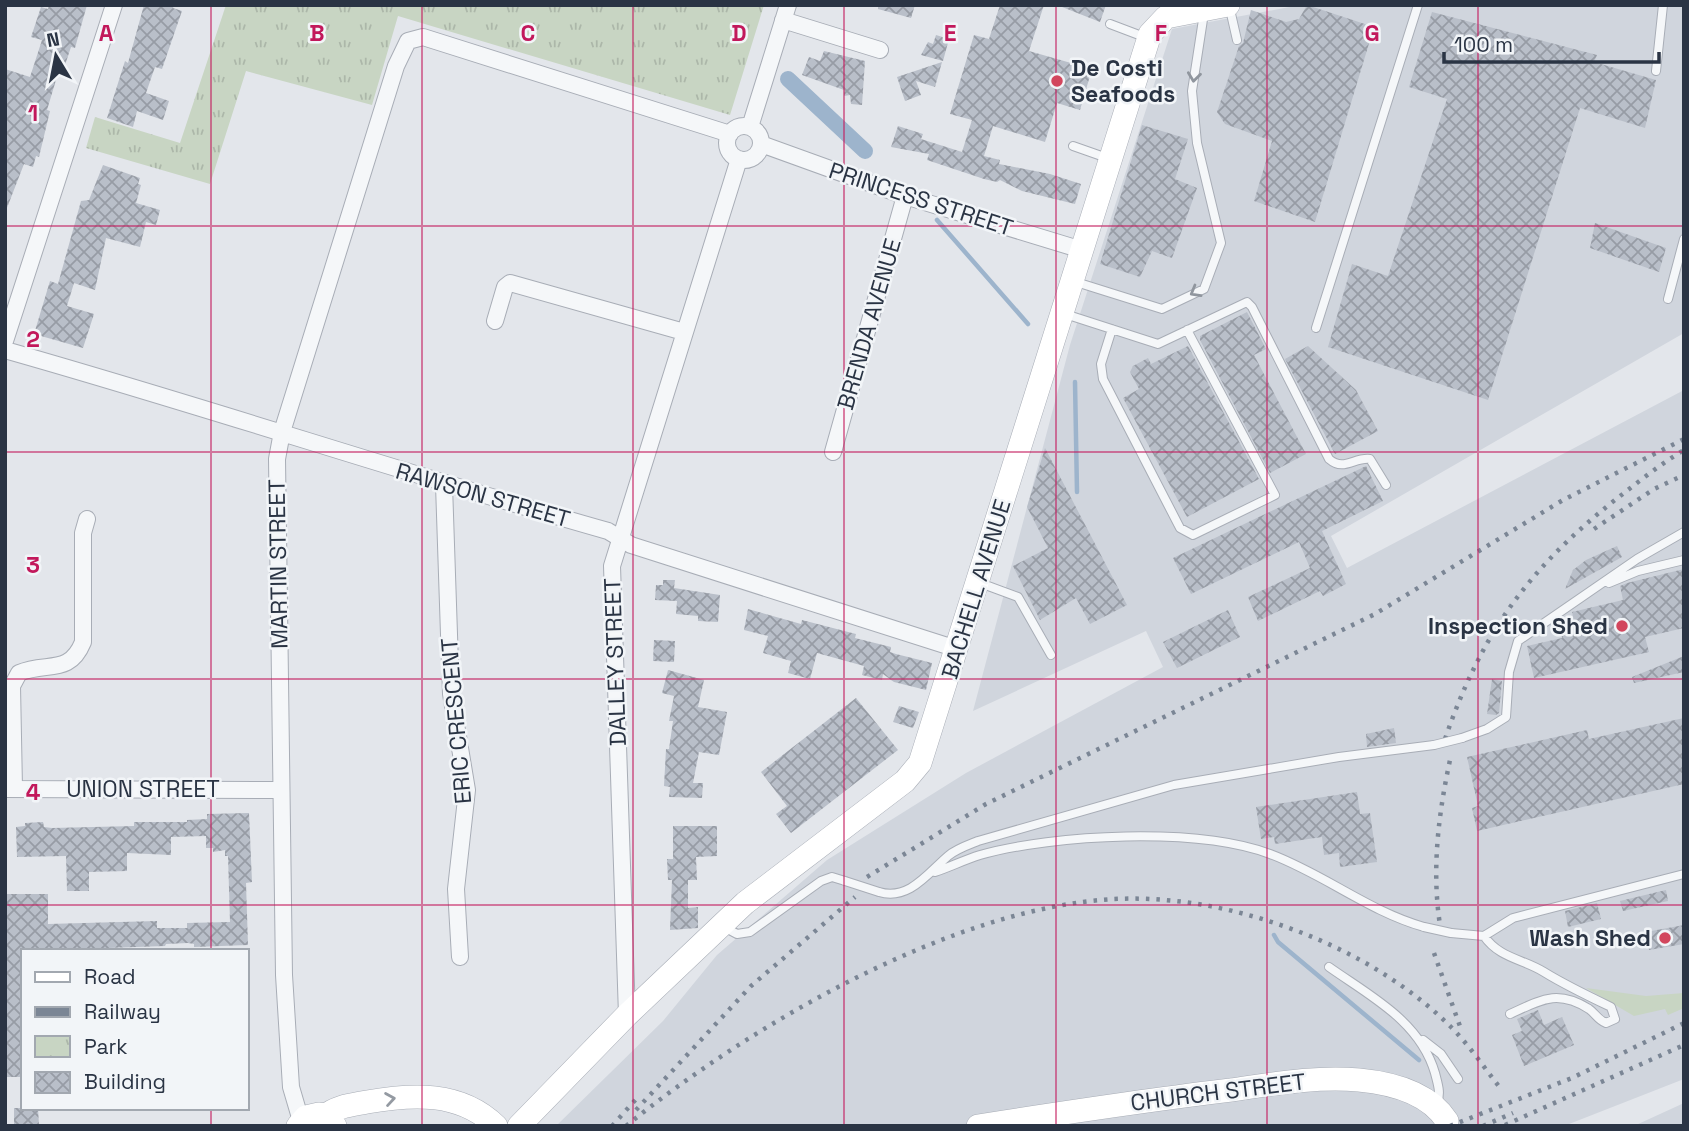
<svg xmlns="http://www.w3.org/2000/svg" width="1689" height="1131" viewBox="0 0 1689 1131" font-family="'Space Grotesk',sans-serif">
<style>
.built{fill:#d0d5dd}
.grass{fill:#c8d5c3}
.park{fill:url(#park-tufts)}
.lines{fill:none;stroke-linecap:round;stroke-linejoin:round}
.stream{stroke:#9db4cc;stroke-width:4.5}
.canal{stroke:#9db4cc;stroke-width:16}
.building{fill:url(#building-cross-hatch)}
.service-casing{stroke:#a8adb6;stroke-width:10}
.minor-casing{stroke:#a8adb6;stroke-width:18}
.secondary-casing{stroke:#a8adb6;stroke-width:24}
.service{stroke:#f5f7f9;stroke-width:8}
.minor{stroke:#f5f7f9;stroke-width:16}
.secondary{stroke:#fff;stroke-width:23}
.rail{stroke:#7b8695;stroke-width:4.5;stroke-dasharray:3.5 7;stroke-linecap:butt}
.service-bridge-casing{stroke:#a8adb6;stroke-width:10;stroke-linecap:butt}
.service-bridge{stroke:#f5f7f9;stroke-width:8}
.oneway{stroke:#90969e}
.oneway2{stroke:#949aa2}
.grid{fill:none;stroke:#c2185b;stroke-width:2;stroke-opacity:0.55}
.poi-dot{fill:#d2465d;stroke:#f2f5f8;stroke-width:2.5}
.labels{text-anchor:middle;dominant-baseline:central;stroke-width:5;stroke-linejoin:round;paint-order:stroke}
.poi-label{font-size:23px;font-weight:bold;fill:#2a3444;stroke:#f2f5f8;text-anchor:end}
.street-label{font-size:23px;fill:#2a3444;stroke:#f2f5f8}
.grid-label{font-size:23px;text-anchor:middle;font-weight:bold;fill:#c2185b;stroke:#f2f5f8;stroke-width:5;stroke-linejoin:round;paint-order:stroke}
</style>
<defs>
<pattern id="park-tufts" width="24" height="20" patternUnits="userSpaceOnUse" patternTransform="scale(1.75)"><rect width="24" height="20" fill="#c8d5c3"/><path d="M3 7l-1-3M5 7V3M7 7l1-3M15 17l-1-3M17 17v-4M19 17l1-3" fill="none" stroke="#acb7a9"/></pattern>
<pattern id="building-cross-hatch" width="8" height="8" patternUnits="userSpaceOnUse" patternTransform="scale(1.75)"><rect width="8" height="8" fill="#b9bfc9"/><path d="M0 0l8 8M0 8l8-8" fill="none" stroke="#979ca5"/></pattern>
</defs>
<rect width="100%" height="100%" fill="#e3e6eb"/>
<path class="built" d="M1300,5h384v328l-353,203 16,32 337,-178v689l-120,47h-1008l107,-105 54,-66 110,-95 139,-87 197,-106 -17,-36 -173,80 97,-366 102,-316z
M1684,1103v23h-49l1,-1z"/>
<path class="grass" d="M1586,988l60,8 38,-3v15l-16,7 -3,-6 -31,7z"/>
<path class="park" d="M226,5h538l-34,110 -332,-99 -26,89 -126,-34 -36,113 -124,-36 9,-31 85,26z"/>
<g class="lines">
<path class="stream" d="M937,220l91,104
M1075,382l2,110
M1274,935l4,7 141,118"/>
<path class="canal" d="M788,79l77,72"/>
</g>
<path class="building" d="M49,5h38l-12,43 -4,-1 -8,24 -4,-1 -12,40 3,1 -11,46 -3,-1 -3,11 -9,-3 -19,49v-144l25,8 12,-37 -11,-3 10,-30 7,2z
M144,5h30l-1,3 9,3 -20,58 -7,-2 -9,26 23,8 -6,19 -26,-9 -4,16 -26,-9 18,-57 3,2z
M878,5h37l-4,13 -33,-9z
M1000,5h44l-15,46 63,18 -12,41 -23,-7 -12,39 -52,-16 -9,30 16,4 -1,4 51,10 31,10 -6,20 -53,-13 -22,-11 -3,2 -13,-3 -57,-19 2,-6 -38,-7 7,-21 25,8 -2,5 41,13 10,-32 -22,-6 24,-79 15,4z
M1057,5h49l-6,17z
M1307,5l67,22 -59,195 -61,-21 18,-60 -47,-17 -8,-12 22,-66 4,-3 8,-33 35,12 13,-3z
M1432,12l165,43 -3,7 62,18 -11,48 -65,-20 -92,292 -160,-53 24,-83 36,12 59,-177 -38,-12z
M936,35l13,4 -6,22 -22,-6 7,-13 5,2z
M824,51l41,10 -3,44 -11,-1 -1,-9 -6,1v-6l-42,-15 7,-18 11,4z
M942,62l-7,25 -19,-6 5,14 -16,6 -8,-24z
M1142,125l46,14 -13,40 22,9 -25,70 -20,-7 -12,26 -40,-13z
M103,165l37,13 -2,6 3,1 -5,18 24,7 -4,15 -10,-3 -6,25 -34,-9 -11,52 -21,-7 -7,23 27,8 -11,34 -49,-14 16,-53 8,3 23,-83 8,-1z
M1595,223l71,25 -7,24 -69,-24z
M1247,312l19,37 -12,6 52,99 -36,19 -70,-133v-4z
M1188,346l71,133 -72,38 -64,-119 16,-9 -9,-17 3,-6 15,-8 3,6z
M1308,346l48,44 22,41 -43,23 -50,-95z
M1045,448l82,157 -37,19 -14,-26 -36,22 -27,-54 35,-18 -21,-41z
M1366,466l17,35 -61,30 24,53 -23,12 -3,-5 -62,30 -10,-24 62,-29 -11,-26 -108,52 -18,-36z
M1617,546l5,11 -57,32 8,-19 13,-10z
M1684,569v59l-39,9 4,15 -115,26 -7,-32 35,-8 -2,-14 14,-3 -2,-9 51,-12 -3,-14 7,-3z
M663,580h12l-1,8 46,7 -2,27 -20,-1v-5l-22,-2 1,-13 -22,-1 1,-15h7z
M748,609l53,15 1,-4 54,14 -1,4 36,9 -1,5 6,2 36,9 -6,27 -32,-8 -11,-8 -1,6 -20,-5 2,-9 -47,-13 -7,26 -22,-6 3,-12 -28,-8 5,-17 -24,-6z
M1228,610l12,27 -63,31 -14,-26z
M654,640l21,1 -1,21 -21,-1z
M1684,656v16l-50,11 -2,-6z
M668,670l36,10 -6,27 29,5 -8,43 -20,-3 -6,31h10l-1,15 -33,-1 1,-10 -6,-1 2,-37h3l4,-28h-4l5,-25 -12,-3z
M1492,679l10,2 -3,32 -3,2 -9,-1z
M856,698l42,52 -107,83 -15,-19 11,-8 -26,-34z
M899,706l20,6 -6,16 -20,-6z
M1684,718v66l-207,47 -5,-23 6,-2 -11,-49 120,-27 2,9z
M1394,728l2,15 -29,4 -1,-13z
M1357,792l3,22 10,-1 7,49 -37,5 -1,-14 -15,2 -2,-18 -47,7 -1,-7 -13,2 -5,-32z
M249,813l3,69 -6,1 2,62 -54,2v-3l-6,-1 -22,1 -1,2 -142,5v126h-18v-183h43v30l109,-3v7h30v-5l43,-1 -2,-66h-3v-6l-12,2v-4h-7v-12l-35,1v18l-44,-2v18l-38,1v19h-22l-1,-35 -49,1 -1,-30 9,-1v-3l18,-1 1,5 8,1 82,-2v-4h53v-2l20,-1v-5z
M673,826h44v30l-21,1 1,23h-9v28l10,-1v21l-28,2 2,-50h-4l-1,-21h6z
M1666,890l2,11 -45,10 -3,-10z
M1597,903l4,16 -33,8 -3,-16z
M1684,925v19l-35,6 -3,-18z
M1538,1010l6,15 18,-8 12,28 -50,21 -12,-31 10,-4 -5,-12z
M14,1108h24l1,17 -25,1z"/>
<g class="lines">
<defs>
<path id="service" d="M1229,5l8,35
M1110,24l37,14
M1656,71l7,-66
M1073,146l37,13
M1076,282l86,27 42,-20 17,-46 -24,-100 -5,-52 12,-78
M1668,299l16,-60
M1065,314l93,30 89,-42 5,5 77,152c15,13 25,-2 41,0l16,26
M1316,328l102,-323
M1112,329l-11,35 2,15 77,149 13,7 82,-40 -88,-165
M980,583l38,14 33,58
M1609,583l29,-12 46,-11
M1462,738l25,-9 19,-12 3,-45 9,-31 119,-82 47,-27
M935,872c15,-5 29,-12 45,-17 75,-21 217,-28 290,-1 54,20 98,57 154,73
M879,892c30,9 49,-19 69,-36 8,-7 20,-11 30,-15l196,-56 165,-28 95,-12
M724,927l13,7 13,-2 71,-51 11,-4 13,4
M1451,933l33,3 29,-18 171,-44
M1484,936c15,22 39,23 60,36 21,13 44,24 67,35l4,12 -9,4c-8,-3 -11,-10 -17,-14 -32,-20 -48,-9 -79,5
M1329,967c41,29 91,54 106,106 3,12 6,19 2,31
M1423,1040l18,14 17,25"/>
<path id="minor" d="M783,20l97,30
M727 143a17 17 0 1 1 34 0a17 17 0 1 1-34 0Z
M750,127l38,-122
M761,144l144,52 177,54
M495,321l10,-34 5,-4 174,49
M5,341l109,-336
M5,350c202,57 401,124 603,181l23,14 326,104
M833,452l72,-256
M444,485l7,209 16,96 -11,99 4,68
M14,788l-2,-102 7,-13c28,-12 50,3 64,-31v-109l4,-14
M5,789l276,1
M627,1015l-15,-449 127,-407
M301,1121l-10,-34 -7,-112 -7,-516 5,-27 114,-366 12,-25 15,-4 307,97"/>
<path id="secondary" d="M325,1116c12,-10 27,-11 42,-14 45,-8 93,-11 129,24
M298,1126l8,-9 13,-3 16,12
M519,1126l108,-111 118,-112 160,-122 15,-18 230,-729 16,-17 62,-12
M978,1126c84,-13 169,-26 253,-36 42,-6 86,-14 128,-10 32,3 70,13 88,41"/>
</defs>
<use href="#service" class="service-casing"/>
<use href="#minor" class="minor-casing"/>
<use href="#secondary" class="secondary-casing"/>
<use href="#service" class="service"/>
<use href="#minor" class="minor"/>
<use href="#secondary" class="secondary"/>
<path class="rail" d="M1594,529l60,-40 30,-14
M1445,739c36,-105 83,-170 170,-239 22,-17 44,-35 69,-50
M867,877l119,-73 389,-190 188,-114 121,-61
M1441,931c-10,-57 -3,-115 9,-171
M1434,953l28,79
M636,1110l115,-124 104,-89
M1505,1125l179,-80
M612,1126l26,-29
M626,1126c125,-101 325,-218 488,-227 66,-3 130,11 191,35 53,21 106,53 146,93 19,19 34,42 50,62
M1450,1126l122,-48 112,-55
M1483,1126l30,-13"/>
<defs>
<path id="service-bridge" d="M1434,745l28,-7
M845,881l34,11
M1424,927l27,6"/>
</defs>
<use href="#service-bridge" class="service-bridge-casing"/>
<use href="#service-bridge" class="service-bridge"/>
</g>
<defs><path id="oneway-chevron" d="M-2-3.5L2.5 0L-2 3.5" fill="none" stroke-width="1.6" stroke-linecap="round" stroke-linejoin="round" transform="scale(1.75)"/></defs>
<g class="oneway">
<use href="#oneway-chevron" transform="translate(1194 77) rotate(97)"/>
<use href="#oneway-chevron" transform="translate(1195 292) rotate(150)"/>
</g>
<use class="oneway2" href="#oneway-chevron" transform="translate(390 1099) rotate(-9)"/>
<path class="grid" d="M211,5v946M422,5v1121M633,5v1121M844,5v1121M1056,5v1121M1267,5v1121M1478,5v1121M5,226h1679M5,452h1679M5,679h1679M5,905h1679M211,1108v18"/>
<g class="poi-dot">
<circle cx="1057" cy="81" r="7"/>
<circle cx="1622" cy="626" r="7"/>
<circle cx="1665" cy="938" r="7"/>
</g>
<g class="labels">
<g class="poi-label">
<text x="1071" y="68" text-anchor="start">De Costi<tspan x="1071" dy="26">Seafoods</tspan></text>
<text x="1608" y="626">Inspection Shed</text>
<text x="1651" y="938">Wash Shed</text>
</g>
<g class="street-label">
<text transform="translate(921 199) rotate(18)">PRINCESS STREET</text>
<text transform="translate(869 324) rotate(-74)">BRENDA AVENUE</text>
<text transform="translate(483 495) rotate(16)">RAWSON STREET</text>
<text transform="translate(278 564) rotate(-91)">MARTIN STREET</text>
<text transform="translate(976 589) rotate(-73)">BACHELL AVENUE</text>
<text transform="translate(615 662) rotate(-92)">DALLEY STREET</text>
<text transform="translate(456 721) rotate(-95)">ERIC CRESCENT</text>
<text x="143" y="789">UNION STREET</text>
<text transform="translate(1218 1092) rotate(-7)">CHURCH STREET</text>
</g>
</g>
<g class="grid-label">
<text x="106" y="41">A</text>
<text x="317" y="41">B</text>
<text x="528" y="41">C</text>
<text x="739" y="41">D</text>
<text x="950" y="41">E</text>
<text x="1161" y="41">F</text>
<text x="1372" y="41">G</text>
<text x="33" y="121">1</text>
<text x="33" y="347">2</text>
<text x="33" y="573">3</text>
<text x="33" y="800">4</text>
</g>
<rect width="1689" height="1131" fill="none" stroke="#2a3444" stroke-width="14"/>
<rect x="21" y="949" width="228" height="161" fill="#f2f5f8" stroke="#a2a8b0" stroke-width="2"/>
<rect x="35" y="972" width="35" height="10" fill="#ffffff" stroke="#a2a8b0" stroke-width="2"/>
<text x="84" y="984" font-size="21" fill="#2a3444">Road</text>
<rect x="35" y="1007" width="35" height="10" fill="#7b8695" stroke="#a2a8b0" stroke-width="2"/>
<text x="84" y="1019" font-size="21" fill="#2a3444">Railway</text>
<rect x="35" y="1036" width="35" height="21" fill="url(#park-tufts)" stroke="#a2a8b0" stroke-width="2"/>
<text x="84" y="1054" font-size="21" fill="#2a3444">Park</text>
<rect x="35" y="1072" width="35" height="21" fill="url(#building-cross-hatch)" stroke="#a2a8b0" stroke-width="2"/>
<text x="84" y="1089" font-size="21" fill="#2a3444">Building</text>
<g transform="translate(56 56) rotate(350)" stroke="#f2f5f8" stroke-width="5" paint-order="stroke">
<path d="M0-5L12 26L0 18L-12 26Z" fill="#2a3444"/>
<text y="-10" font-size="19" font-weight="bold" text-anchor="middle" fill="#2a3444">N</text>
</g>
<path d="M1444 52v10h215v-10" fill="none" stroke="#2a3444" stroke-width="3.5"/>
<text x="1454" y="52" font-size="21" fill="#2a3444" stroke="#f2f5f8" stroke-width="5" paint-order="stroke">100 m</text>
</svg>
